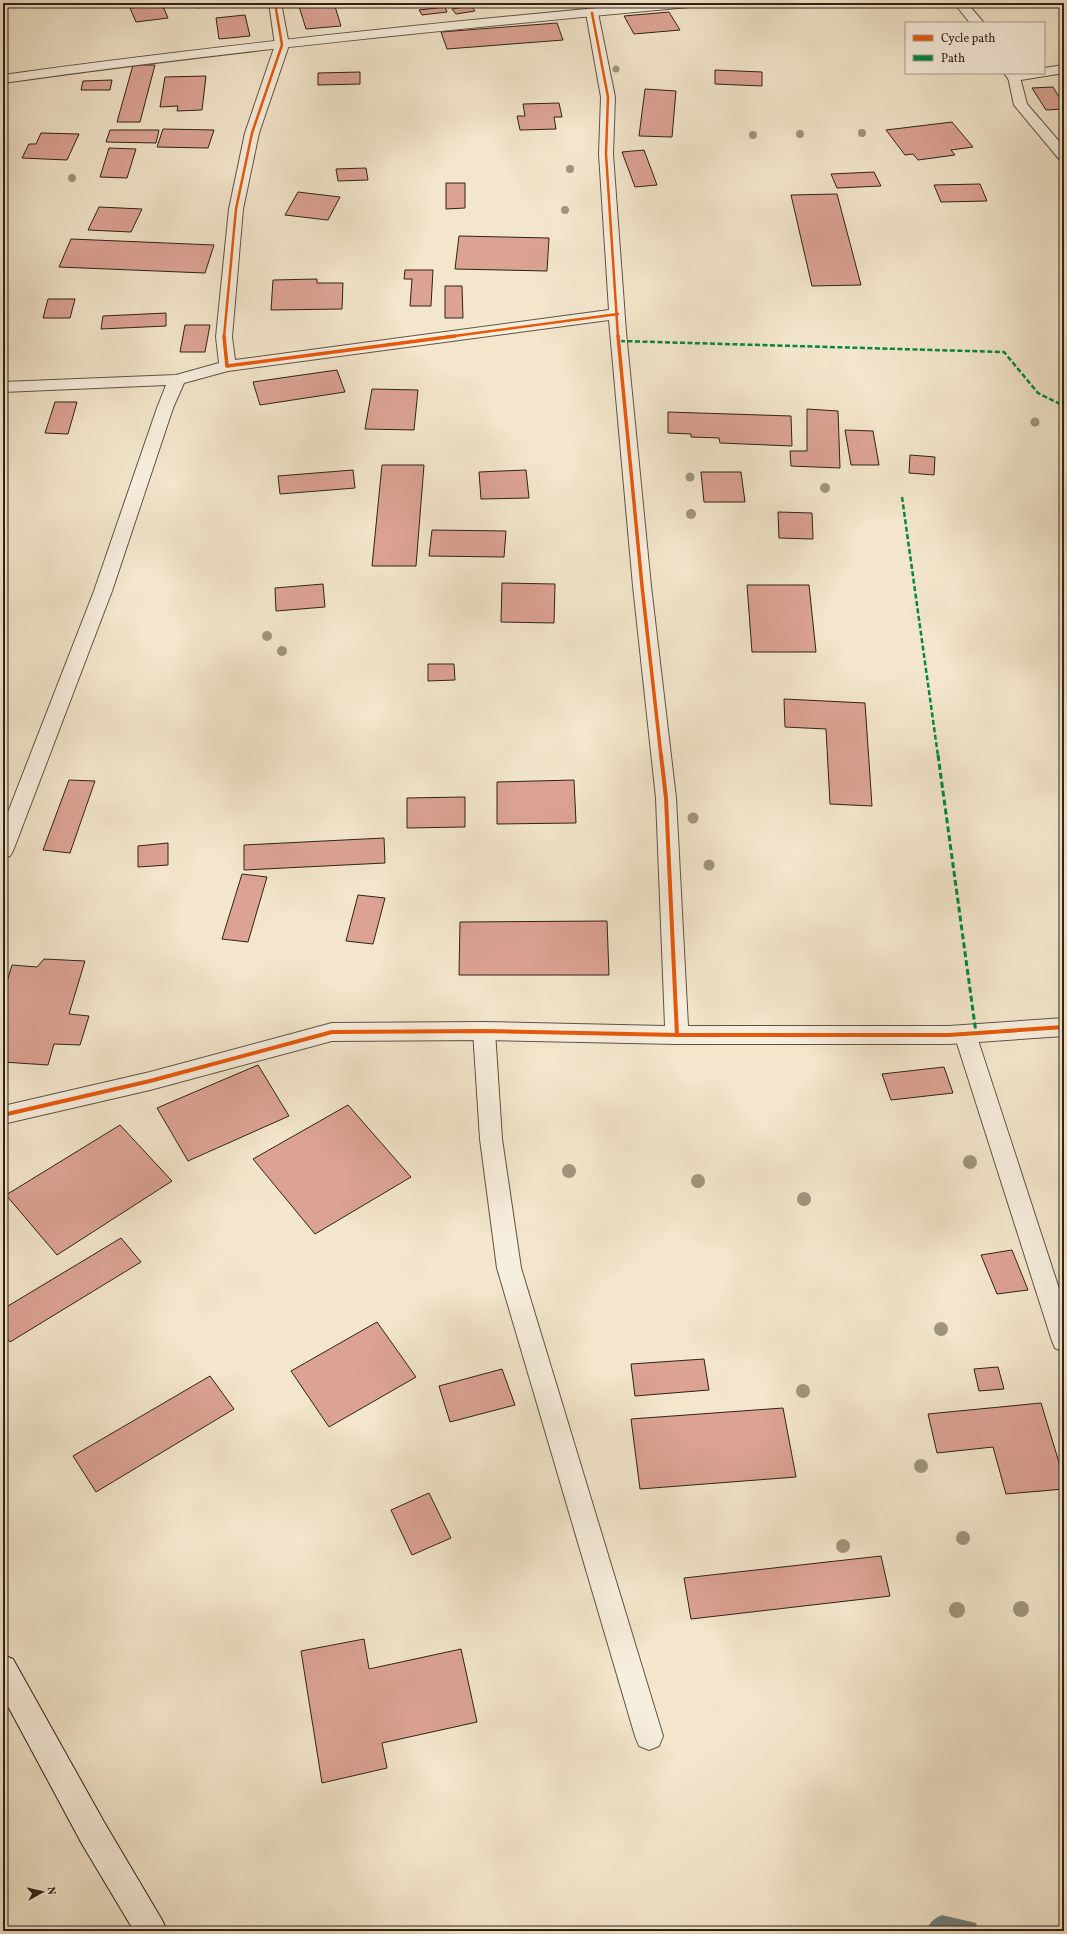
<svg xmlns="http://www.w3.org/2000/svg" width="1067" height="1934" viewBox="0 0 1067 1934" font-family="Vollkorn,serif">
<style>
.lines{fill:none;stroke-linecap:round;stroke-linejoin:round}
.stream{fill:#727f7c;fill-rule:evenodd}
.building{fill:#dca395;stroke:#2f2217}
.lane-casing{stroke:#605344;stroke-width:2}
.street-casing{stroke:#605344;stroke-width:2}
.secondary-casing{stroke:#2f2217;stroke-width:2}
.lane{fill:#f7efde;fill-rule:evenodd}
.street{fill:#f7efde;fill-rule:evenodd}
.secondary{fill:#f7efde;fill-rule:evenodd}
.quiet-far1{stroke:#00873e;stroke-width:2.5;stroke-dasharray:5 2.5;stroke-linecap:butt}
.quiet{stroke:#00873e;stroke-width:3;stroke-dasharray:6 3;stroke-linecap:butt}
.cycleway-far2-casing{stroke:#f7efde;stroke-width:4}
.cycleway-far1-casing{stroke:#f7efde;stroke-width:5.5}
.cycleway-casing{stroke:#f7efde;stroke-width:6}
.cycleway-far2{stroke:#e8590c;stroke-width:2.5}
.cycleway-far1{stroke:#e8590c;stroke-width:3.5}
.cycleway{stroke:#e8590c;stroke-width:4}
.tree{fill:#9f957d}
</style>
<rect width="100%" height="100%" fill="#f3e6cc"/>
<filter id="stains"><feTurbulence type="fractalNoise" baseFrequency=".005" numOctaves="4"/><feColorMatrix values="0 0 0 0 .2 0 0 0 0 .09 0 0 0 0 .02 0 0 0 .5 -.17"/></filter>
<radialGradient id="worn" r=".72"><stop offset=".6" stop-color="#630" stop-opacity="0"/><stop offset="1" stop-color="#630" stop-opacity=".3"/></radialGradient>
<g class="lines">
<path class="stream" d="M942,1915l34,8 3,8h-53c4,-9 7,-12 16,-16z"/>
</g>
<path class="building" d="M194,3h36l-33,5z
M298,3h36l7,23 -35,3z
M162,4l6,14 -32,4 -6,-14z
M471,6l4,5 -19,3 -4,-5z
M445,7l2,5 -25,3 -3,-5z
M669,12l11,18 -46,4 -10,-18z
M245,15l5,21 -31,3 -3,-21z
M557,23l6,17 -116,9 -6,-17z
M133,65h22l-15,57h-23z
M715,70l47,2v14l-47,-2z
M360,72v12l-42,1v-12z
M206,76l-4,34 -25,1 1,-5 -18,1 5,-30z
M112,80l-2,10h-29l2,-9z
M1053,87l11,18v4l-18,1 -14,-22z
M645,89l31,2 -4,46 -33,-1z
M559,103l3,14h-8l2,12 -36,1 -3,-14h8l-2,-12z
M952,122l21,25 -22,3 4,5 -37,5 -5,-6 -8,1 -19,-25z
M163,129l51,1 -6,18 -51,-1z
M110,130h49l-3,13 -50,-1z
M41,133l38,1 -12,26 -45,-2 7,-14h7z
M109,148l27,1 -9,29 -27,-1z
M644,150l13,35 -22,2 -13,-35z
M366,168l2,12 -30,1 -2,-12z
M874,172l7,14 -44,2 -6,-14z
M446,183h19v25l-19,1z
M980,184l7,17 -46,1 -7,-17z
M298,192l42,5 -12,23 -43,-5z
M837,194l24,91 -49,1 -21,-91z
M99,207l43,2 -11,23 -43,-2z
M459,236l90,2 -2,33 -92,-2z
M71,239l143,6 -9,28 -146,-6z
M405,270h28l-2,36h-21l2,-27h-8z
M317,279v4h26l-1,26 -71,1 2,-30z
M445,286h17l1,32h-18z
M48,299h27l-5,19h-27z
M166,313v13l-65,3 2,-13z
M185,325h25l-5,27h-25z
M337,370l8,22 -85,13 -7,-23z
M372,389l46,1 -4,40 -49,-1z
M55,402h22l-9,32 -23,-1z
M807,409l31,2 2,57 -49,-2 -1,-15h17z
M668,412l123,4 1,30 -72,-3 -1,-5 -28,-1v-3l-23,-1z
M845,430l28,1 6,34h-28z
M910,455l25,2 -1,18 -25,-2z
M382,465h42l-8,101h-44z
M353,470l2,18 -75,6 -2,-18z
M526,470l3,28 -48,1 -2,-27z
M701,472h40l4,30h-41z
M778,512l34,1 1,26 -34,-1z
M432,530l74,1 -2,26 -75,-1z
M502,583l53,1 -1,39 -53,-1z
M323,584l2,23 -49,4 -1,-23z
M747,585h62l7,67h-64z
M428,664h26l1,16 -27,1z
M784,699l81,4 7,103 -42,-2 -4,-75 -41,-2z
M69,780l26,1 -25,72 -27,-3z
M574,780l2,43 -79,1v-42z
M465,797v30l-58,1v-30z
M384,838l1,25 -141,7v-25z
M168,843v22l-30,2v-21z
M242,874l25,3 -19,65 -26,-3z
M358,895l27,3 -12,46 -27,-3z
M607,921l2,54h-150l1,-53z
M44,959l41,2 -16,53 20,2 -9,29 -26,-1 -6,21 -45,-3v-67l9,-30 25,2z
M258,1065l31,51 -101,45 -31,-53z
M944,1067l9,26 -62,7 -9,-26z
M348,1105l63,72 -96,57 -62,-75z
M120,1125l52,56 -115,74 -51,-60z
M121,1238l20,24 -131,80 -7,-9v-24z
M1012,1250l16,40 -31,4 -16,-39z
M377,1322l39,55 -87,50 -38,-56z
M704,1359l5,31 -74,6 -4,-32z
M998,1367l6,22 -25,2 -5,-22z
M502,1369l13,36 -65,17 -11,-36z
M210,1376l24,33 -138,83 -23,-36z
M1041,1403l23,76v10l-58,5 -13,-47 -56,6 -9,-39z
M783,1408l13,69 -156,12 -9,-70z
M429,1493l22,45 -39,17 -21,-45z
M881,1556l9,40 -199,23 -7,-41z
M364,1639l5,30 92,-20 16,73 -95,21 5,25 -65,15 -21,-132z"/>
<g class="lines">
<defs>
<path id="lane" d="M650,3h45l-6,4c-229,21 -458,44 -686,76v-8c215,-30 431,-52 647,-72z
M1014,73l6,4 7,27 37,43v13l-5,-1 -45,-54 -6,-28z
M484,1023l8,2 3,6 7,108 19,129 142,468 -4,10 -10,4 -10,-4 -4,-10 -138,-468 -17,-129 -7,-108 3,-6z
M965,1026l8,2 3,6 88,270v48l-9,-4 -3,-7 -98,-307 3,-6z"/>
<path id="street" d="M269,3h12l8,42 -30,88 -16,76 -11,128 3,23 374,-50 -10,-156 2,-57 -15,-84 6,-4 6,4 17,84 -2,57 13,178 25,254 25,212 12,228h261l115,-8v18l-115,8h-272l-193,-4 -152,1 -182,49 -147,34v-18l147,-34 182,-49 152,-1 181,4 -9,-228 -23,-212 -24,-266 -381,51 -44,12 -11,25 -61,183 -99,260 -3,5 -7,2v-33l91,-234 63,-183 9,-23 -163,7v-10l173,-7 43,-12 -3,-26 13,-128 16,-76 30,-88z
M954,3h13l17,20h-14z
M1064,65v8l-50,8 -5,-1 -5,-7h40v-5z"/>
<path id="secondary" d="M3,1655l10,4 91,163 58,98 5,11h-33l-52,-87 -79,-147z"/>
</defs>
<use href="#lane" class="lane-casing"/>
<use href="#street" class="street-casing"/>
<use href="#secondary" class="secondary-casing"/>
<use href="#lane" class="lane"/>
<use href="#street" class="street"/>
<use href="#secondary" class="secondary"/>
<path class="quiet-far1" d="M620,341l384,11 34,41 26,13
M902,497l36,259"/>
<path class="quiet" d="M938,755l38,278"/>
<defs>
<path id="cycleway-far2" d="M592,13l16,84 -2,57 12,183
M224,337l12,-128 16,-76 30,-88 -7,-42
M447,337l171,-23"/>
<path id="cycleway-far1" d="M224,336l3,30 228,-30
M618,336l24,250 19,170"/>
<path id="cycleway" d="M661,755l5,43 11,237
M3,1115l147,-34 182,-49 152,-1 193,4h272l115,-8"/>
</defs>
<use href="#cycleway-far2" class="cycleway-far2-casing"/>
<use href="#cycleway-far1" class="cycleway-far1-casing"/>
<use href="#cycleway" class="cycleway-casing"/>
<use href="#cycleway-far2" class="cycleway-far2"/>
<use href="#cycleway-far1" class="cycleway-far1"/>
<use href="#cycleway" class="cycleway"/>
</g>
<g class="tree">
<circle cx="616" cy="69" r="3.5"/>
<circle cx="862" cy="133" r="4"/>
<circle cx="800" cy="134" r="4"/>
<circle cx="753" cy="135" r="4"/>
<circle cx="570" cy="169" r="4"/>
<circle cx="72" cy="178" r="4"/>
<circle cx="565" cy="210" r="4"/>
<circle cx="1035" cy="422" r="4.5"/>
<circle cx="690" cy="477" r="4.5"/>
<circle cx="825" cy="488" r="5"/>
<circle cx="691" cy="514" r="5"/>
<circle cx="267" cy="636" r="5"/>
<circle cx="282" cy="651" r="5"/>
<circle cx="693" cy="818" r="5.5"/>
<circle cx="709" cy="865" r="5.5"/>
<circle cx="970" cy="1162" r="7"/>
<circle cx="569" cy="1171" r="7"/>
<circle cx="698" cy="1181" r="7"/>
<circle cx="804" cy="1199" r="7"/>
<circle cx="941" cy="1329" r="7"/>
<circle cx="803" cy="1391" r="7"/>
<circle cx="921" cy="1466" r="7"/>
<circle cx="963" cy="1538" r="7"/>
<circle cx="843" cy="1546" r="7"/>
<circle cx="1021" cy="1609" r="8"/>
<circle cx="957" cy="1610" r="8"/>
</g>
<rect width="1067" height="1934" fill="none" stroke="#f3e6cc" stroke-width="16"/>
<rect x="4" y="4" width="1059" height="1926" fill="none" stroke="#2f2217" stroke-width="2"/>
<rect x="8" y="8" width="1051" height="1918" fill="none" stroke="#2f2217"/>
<rect x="905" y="22" width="140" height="52" fill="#f7efde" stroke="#a79d8e"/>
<rect x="913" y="35" width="20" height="6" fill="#e8590c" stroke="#a79d8e"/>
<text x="941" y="42" font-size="12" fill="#2f2217">Cycle path</text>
<rect x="913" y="55" width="20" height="6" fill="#00873e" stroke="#a79d8e"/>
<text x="941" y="62" font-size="12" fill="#2f2217">Path</text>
<g transform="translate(42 1892) rotate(82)" stroke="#f7efde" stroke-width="3" paint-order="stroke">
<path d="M0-3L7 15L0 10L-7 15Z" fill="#2f2217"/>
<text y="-6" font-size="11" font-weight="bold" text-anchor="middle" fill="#2f2217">N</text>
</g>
<rect width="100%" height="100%" filter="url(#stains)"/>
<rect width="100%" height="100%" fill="url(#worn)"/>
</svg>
